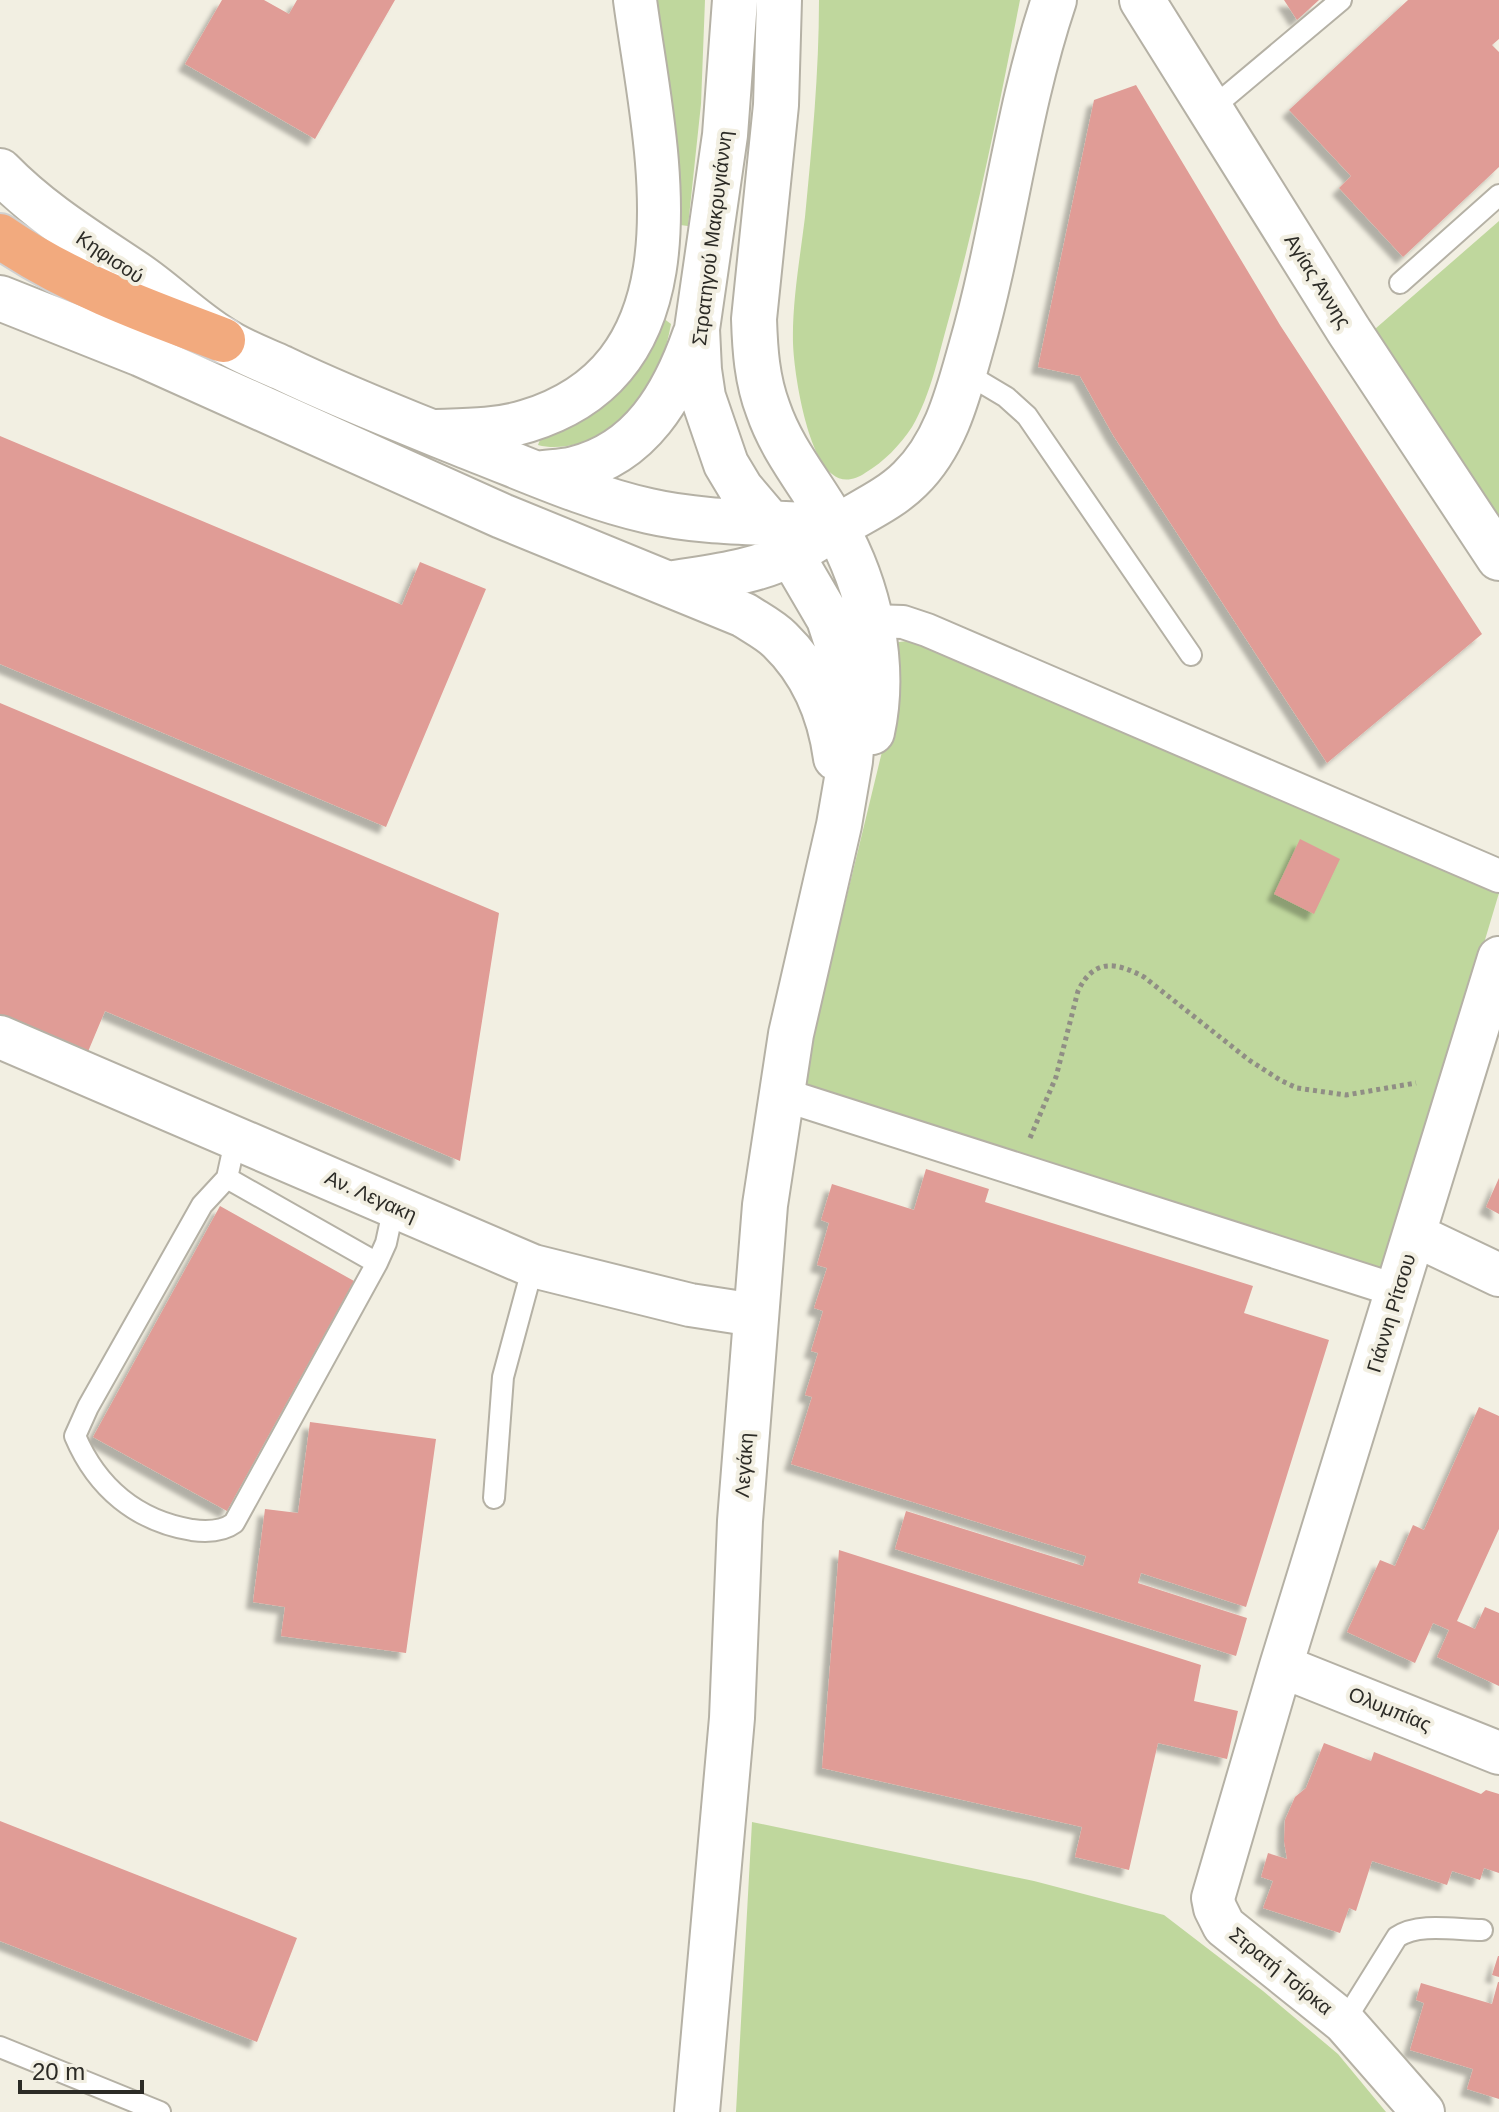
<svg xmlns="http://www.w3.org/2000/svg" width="1499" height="2112" viewBox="0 0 1499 2112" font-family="Arial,sans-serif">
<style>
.green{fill:#bfd79d}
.building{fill:#e09c96;filter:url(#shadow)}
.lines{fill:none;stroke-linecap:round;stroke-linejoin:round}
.service-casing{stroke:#b5b1a5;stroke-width:24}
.pedestrian-casing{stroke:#b5b1a5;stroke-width:36}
.minor-casing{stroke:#b5b1a5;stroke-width:46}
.tertiary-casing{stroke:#b5b1a5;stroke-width:48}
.motorway-casing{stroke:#d1d0cf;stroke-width:48}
.path{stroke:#908e85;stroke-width:5;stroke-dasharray:4 4;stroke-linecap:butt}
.service{stroke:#fff;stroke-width:20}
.pedestrian{stroke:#fff;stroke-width:32}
.minor{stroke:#fff;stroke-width:42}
.tertiary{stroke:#fff;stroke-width:44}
.motorway{stroke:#f2aa7e;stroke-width:44}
.labels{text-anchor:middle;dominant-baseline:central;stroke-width:8;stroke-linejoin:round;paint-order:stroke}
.street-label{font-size:20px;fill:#2c2b26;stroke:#f2efe2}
</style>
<defs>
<filter id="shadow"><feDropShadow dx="-7" dy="7" stdDeviation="2" flood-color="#0004"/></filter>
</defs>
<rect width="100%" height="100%" fill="#f2efe2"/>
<path class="green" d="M655,0h50l-4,104 -13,122 -8,-1 -2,-45z
M819,0h201c-21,107 -42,213 -71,318 -10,35 -18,77 -37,109 -12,18 -28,35 -47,46 -10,7 -23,10 -33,1 -25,-19 -38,-100 -39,-131 -1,-41 7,-85 12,-126 7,-72 14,-144 14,-217z
M1499,221v298l-124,-190z
M663,318l8,6c-5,29 -16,57 -33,81 -20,27 -67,49 -100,40l3,-8c64,-14 91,-67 122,-119z
M907,641l12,1 580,251 -114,381 -584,-189 87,-358 4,-84z
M752,1822l282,59 130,34 99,76 75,63 48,58h-650z"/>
<path class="building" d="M222,0h42l25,14 8,-14h98l-80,139 -130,-75z
M1284,0h35l-22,20z
M1408,0h91v39l-7,6 7,7v115l-96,90 -64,-69 12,-12 -62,-66z
M1136,85l144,240 202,309 -155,129 -214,-328 -33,-59 -42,-9 56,-267z
M0,436l402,169 18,-43 66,27 -100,238 -386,-163z
M0,703l499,210 -39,248 -355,-150 -18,43 -87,-37z
M1300,839l40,20 -26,55 -40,-20z
M926,1169l63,20 -4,13 268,84 -9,27 85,27 -83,267 -105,-34 -3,10 109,35 -11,38 -341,-107 11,-38 177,55 3,-10 -295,-92 21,-67 -7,-2 13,-42 -7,-2 12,-40 -9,-3 13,-40 -10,-3 12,-42 -8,-3 11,-36 82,26z
M1499,1178v36l-13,-7z
M220,1206l134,75 -127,230 -134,-74z
M1479,1407l20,9v113l-42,92 18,8 10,-22 14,6v73l-62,-29 12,-27 -16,-7 -18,40 -68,-31 33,-72 15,6 18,-41 11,5z
M310,1422l126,17 -30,214 -125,-17 4,-29 -32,-5 12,-93 33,4z
M839,1550l362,115 -7,36 44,10 -11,48 -69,-16 -29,127 -54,-13 7,-30 -260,-59z
M1324,1743l47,18 3,-9 107,42 5,-4 13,4v79l-15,-5 -4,12 -28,-9 -5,14 -75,-24 -16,50 -7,-3 -9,25 -77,-25 10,-27 -12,-4 7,-24 19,6 -3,-18 1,-21 10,-23 11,-9z
M0,1821l297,117 -40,104 -257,-101z
M1498,1956h1v21l-7,-2z
M1498,1982h1v117l-32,-10 6,-20 -63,-19 14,-47 -8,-3 5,-17 71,21z"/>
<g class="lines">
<defs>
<path id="service" d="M1210,110l131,-110
M1400,283l99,-88
M964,372l42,25 21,19 164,239
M236,1137l-9,41 -25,27 -114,202 -13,29c22,52 62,85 117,94 15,2 30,2 42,-7l143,-260 9,-20 8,-37
M227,1178l150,85
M494,1498l9,-121 30,-111
M1344,2022l53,-85c22,-15 59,-7 85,-7
M0,2047l160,65"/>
<path id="pedestrian" d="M870,621l33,1 24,8 572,246
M781,1094l617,197"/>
<path id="minor" d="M430,431c32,-1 66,0 97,-10 186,-57 127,-278 108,-421
M0,1037l533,229 157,39 65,10
M1415,1235l84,40
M1281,1666l218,87
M1423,2112l-79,-90 -120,-96 -9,-18 -2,-10 68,-232 218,-708"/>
<path id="tertiary" d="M779,0l-3,105 -22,214c1,31 3,61 14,90 15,44 45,77 67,117 34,60 52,138 37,206
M1142,0l207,331 150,227
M0,171c41,42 86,69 135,102 30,20 56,47 87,66 18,12 40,20 60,29 60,29 122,53 184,78 60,23 120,51 183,65 61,14 125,10 187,16
M0,298l141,56 361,162 242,99c12,8 26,15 36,25 33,32 50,74 56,118
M537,474c12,-2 25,-2 37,-5 67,-16 100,-74 121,-134
M669,584c41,-7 86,-11 124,-31 19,-10 37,-23 57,-34 21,-12 43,-23 60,-40 36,-35 48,-85 61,-131 33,-114 45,-235 83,-348
M697,2112l35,-394 8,-197 25,-316 26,-171 48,-209 11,-64 4,-46 -6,-38 -19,-58 -38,-65 -22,-32 -28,-33 -15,-25 -23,-67 -4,-27 -2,-41 28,-194 10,-135"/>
<path id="motorway" d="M0,236c68,47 145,75 223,104"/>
</defs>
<use href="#service" class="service-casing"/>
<use href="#pedestrian" class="pedestrian-casing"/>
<use href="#minor" class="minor-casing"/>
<use href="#tertiary" class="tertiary-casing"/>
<use href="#motorway" class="motorway-casing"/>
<path class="path" d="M1030,1138l26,-61 22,-86c16,-33 38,-29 66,-14l105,83 31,20 17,8 49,7 70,-12"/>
<use href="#service" class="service"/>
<use href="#pedestrian" class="pedestrian"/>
<use href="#minor" class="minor"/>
<use href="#tertiary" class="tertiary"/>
<use href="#motorway" class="motorway"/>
</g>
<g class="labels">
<g class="street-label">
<text transform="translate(712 238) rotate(-83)">Στρατηγού Μακρυγιάννη</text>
<text transform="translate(110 257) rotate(34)">Κηφισού</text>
<text transform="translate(1318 281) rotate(58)">Αγίας Άννης</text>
<text transform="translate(371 1196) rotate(24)">Αν. Λεγακη</text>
<text transform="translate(1391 1313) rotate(-73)">Γιάννη Ρίτσου</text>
<text transform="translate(744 1465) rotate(-86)">Λεγάκη</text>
<text transform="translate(1390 1709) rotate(22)">Ολυμπίας</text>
<text transform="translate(1281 1971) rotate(39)">Στρατή Τσίρκα</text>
</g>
</g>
<path d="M20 2080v12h122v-12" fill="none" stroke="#2c2b26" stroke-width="4"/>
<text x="32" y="2080" font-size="24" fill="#2c2b26" stroke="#f2efe2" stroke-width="6" paint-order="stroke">20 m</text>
</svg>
